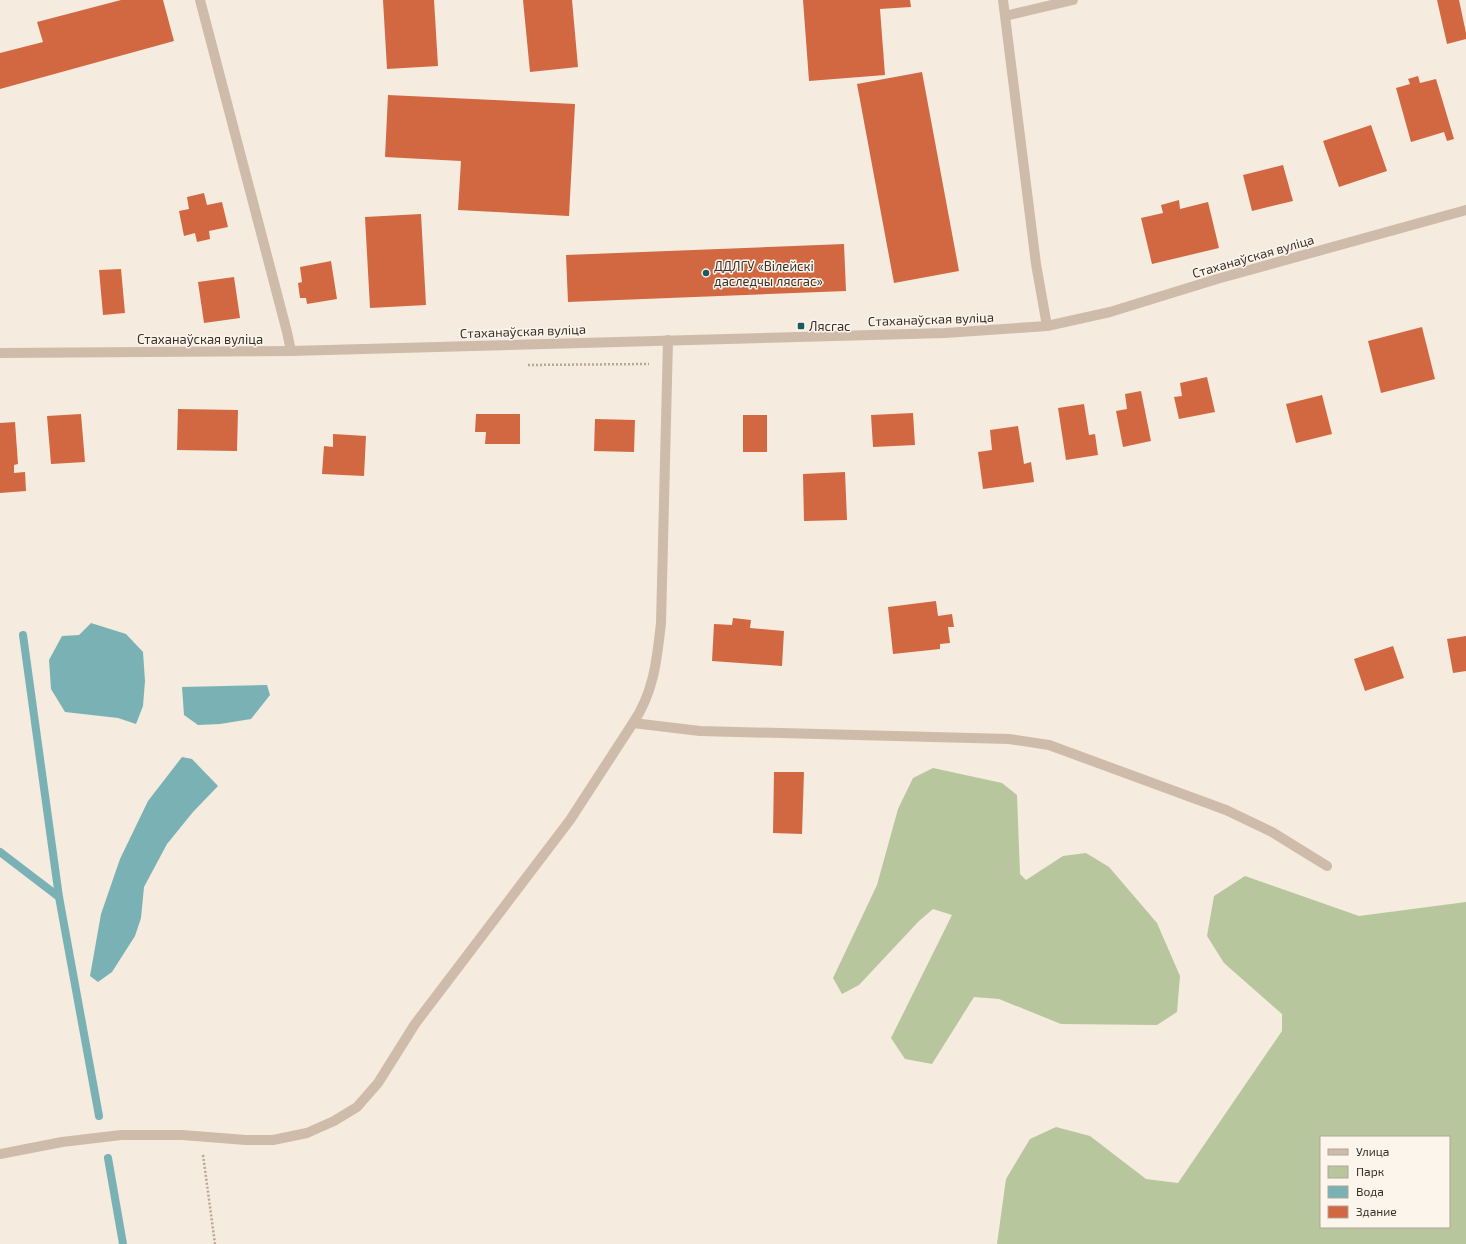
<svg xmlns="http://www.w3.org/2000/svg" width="1466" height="1244" viewBox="0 0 1466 1244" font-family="'Exo 2',sans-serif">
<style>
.green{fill:#b7c69d;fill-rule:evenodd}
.water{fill:#7ab1b5}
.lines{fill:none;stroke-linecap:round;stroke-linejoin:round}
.stream{stroke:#7ab1b5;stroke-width:8}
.building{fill:#d16841}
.path{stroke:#bba593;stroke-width:2.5;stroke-dasharray:2 2;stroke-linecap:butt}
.service{stroke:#cfbba9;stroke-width:10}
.minor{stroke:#cfbba9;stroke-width:10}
.tertiary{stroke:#cfbba9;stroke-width:10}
.poi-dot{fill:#1a5b62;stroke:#fcf5ec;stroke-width:1.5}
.labels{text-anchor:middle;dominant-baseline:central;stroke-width:3;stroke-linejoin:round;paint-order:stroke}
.street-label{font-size:13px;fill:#3b2f29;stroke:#fcf5ec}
.poi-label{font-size:13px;fill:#3b2f29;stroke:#fcf5ec;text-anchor:start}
</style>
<rect width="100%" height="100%" fill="#f5ebdf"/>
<path class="green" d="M933,768l69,15 15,12 3,79 6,6 37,-24 23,-3 23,14 48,56 23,53 -3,36 -20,13 -96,-1 -62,-25 -25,-2 -42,67 -27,-5 -14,-21 61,-123 -19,-6 -14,12 -60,64 -17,9 -9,-16 44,-93 21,-76 15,-31z
M1245,876l114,40 107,-14v342h-469l9,-65 24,-40 26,-12 34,9 56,43 32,4 104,-152v-17l-58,-51 -17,-27 7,-40zM1321,1137h128v90h-128z"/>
<path class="water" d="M91,623l35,11 17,18 2,29 -2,25 -7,18 -18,-6 -53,-6 -14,-23 -2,-29 13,-24 17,-1z
M267,685l3,10 -19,24 -31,5 -22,1 -14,-10 -2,-28z
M182,757l10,2 26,27 -25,26 -26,32 -23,43 -3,31 -6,18 -23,36 -14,10 -8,-6 11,-62 19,-55 28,-58z"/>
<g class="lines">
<path class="stream" d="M23,635l36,262 40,219
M0,852l59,45
M108,1158l15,86"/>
</g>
<path class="building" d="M121,0h42l11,41 -174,48v-36l43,-11 -6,-20z
M383,0h51l4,66 -51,3z
M523,0h49l6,67 -48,5z
M803,0h107l1,7 -31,2 5,66 -76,6z
M1437,0h22l7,33v6l-19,5z
M922,72l37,199 -65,12 -37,-199z
M1418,76l2,7 16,-4 18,60 -7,2 -3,-9 -33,10 -15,-54 14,-4 -2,-5z
M388,95l187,9 -6,112 -111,-6 3,-49 -76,-4z
M1371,125l16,46 -48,16 -16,-46z
M1283,165l10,36 -41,10 -9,-36z
M204,193l3,12 15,-3 6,25 -19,4 1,8 -13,3 -2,-9 -11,3 -5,-25 10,-2 -2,-12z
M1179,200l1,9 28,-7 11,46 -67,16 -11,-46 22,-5 -2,-8z
M421,214l5,91 -56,3 -5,-91z
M844,244l2,47 -278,11 -2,-47z
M331,261l6,38 -30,5 -1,-6h-6l-2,-15 4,-1 -2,-15z
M121,269l4,44 -22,2 -4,-45z
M234,277l6,41 -36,5 -6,-41z
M1422,327l13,52 -54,14 -13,-52z
M1207,377l8,35 -36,7 -5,-22 8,-1 -2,-13z
M1141,391l10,50 -28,6 -7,-36 11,-2 -2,-15z
M1322,395l10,39 -36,9 -10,-39z
M1084,404l5,31 6,-1 3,21 -32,5 -8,-52z
M178,409l60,1 -1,41 -60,-1z
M913,413l2,32 -42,2 -2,-32z
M81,414l4,48 -34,2 -4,-48z
M476,414h44v30h-35l1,-12h-11z
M743,415h24v37h-24z
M595,419l40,1 -1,32 -40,-1z
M15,422l3,42 -4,1v8l11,-1 1,19 -26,2v-70z
M1018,426l6,38 7,-2 3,20 -51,7 -5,-37 14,-2 -2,-20z
M333,434l33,2 -2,40 -42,-2 2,-28 9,1z
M845,472l2,48 -43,1 -1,-47z
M936,601l2,15 14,-2 2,13h-6l2,16 -10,1v5l-47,5 -5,-47z
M733,618l18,2 -1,8 34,3 -2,35 -70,-5 2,-37 18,1z
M1466,636v35l-13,2 -6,-34z
M1393,646l11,32 -39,13 -11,-32z
M774,772h30l-2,62 -29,-1z"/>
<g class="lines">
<path class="path" d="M528,365l121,-1
M203,1155l12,89"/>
<path class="service" d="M0,1154l62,-12 59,-7h61l64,5h27l34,-7 27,-12 23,-14 21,-24 37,-59 155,-204 63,-97 67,8 309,8 40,6 177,65 46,22 55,34"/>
<path class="minor" d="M200,0l87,332 4,19
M1003,0l33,264 11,62
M1005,16l68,-16
M633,723c21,-31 24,-64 28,-100l7,-283"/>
<path class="tertiary" d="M0,353l291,-2 654,-18 102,-7 63,-14 107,-33 249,-69"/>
</g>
<g class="poi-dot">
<circle cx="706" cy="273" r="4"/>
<rect x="797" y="322" width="8" height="8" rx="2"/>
</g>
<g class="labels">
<g class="street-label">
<text transform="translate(1253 256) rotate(-16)">Стаханаўская вуліца</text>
<text transform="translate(931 319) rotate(-2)">Стаханаўская вуліца</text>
<text transform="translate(523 331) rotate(-2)">Стаханаўская вуліца</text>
<text x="200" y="339">Стаханаўская вуліца</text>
</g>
<g class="poi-label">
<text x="714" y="266">ДДЛГУ «Вілейскі<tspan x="714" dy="15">даследчы лясгас»</tspan></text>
<text x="809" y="326">Лясгас</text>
</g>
</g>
<rect x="1320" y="1136" width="130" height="92" fill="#fcf5ec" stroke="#afa69e"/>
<rect x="1328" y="1149" width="20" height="6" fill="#cfbba9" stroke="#afa69e"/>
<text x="1356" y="1156" font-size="12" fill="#3b2f29">Улица</text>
<rect x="1328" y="1166" width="20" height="12" fill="#b7c69d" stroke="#afa69e"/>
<text x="1356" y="1176" font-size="12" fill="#3b2f29">Парк</text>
<rect x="1328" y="1186" width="20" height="12" fill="#7ab1b5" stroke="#afa69e"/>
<text x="1356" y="1196" font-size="12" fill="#3b2f29">Вода</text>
<rect x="1328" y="1206" width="20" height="12" fill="#d16841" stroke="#afa69e"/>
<text x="1356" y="1216" font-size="12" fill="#3b2f29">Здание</text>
</svg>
